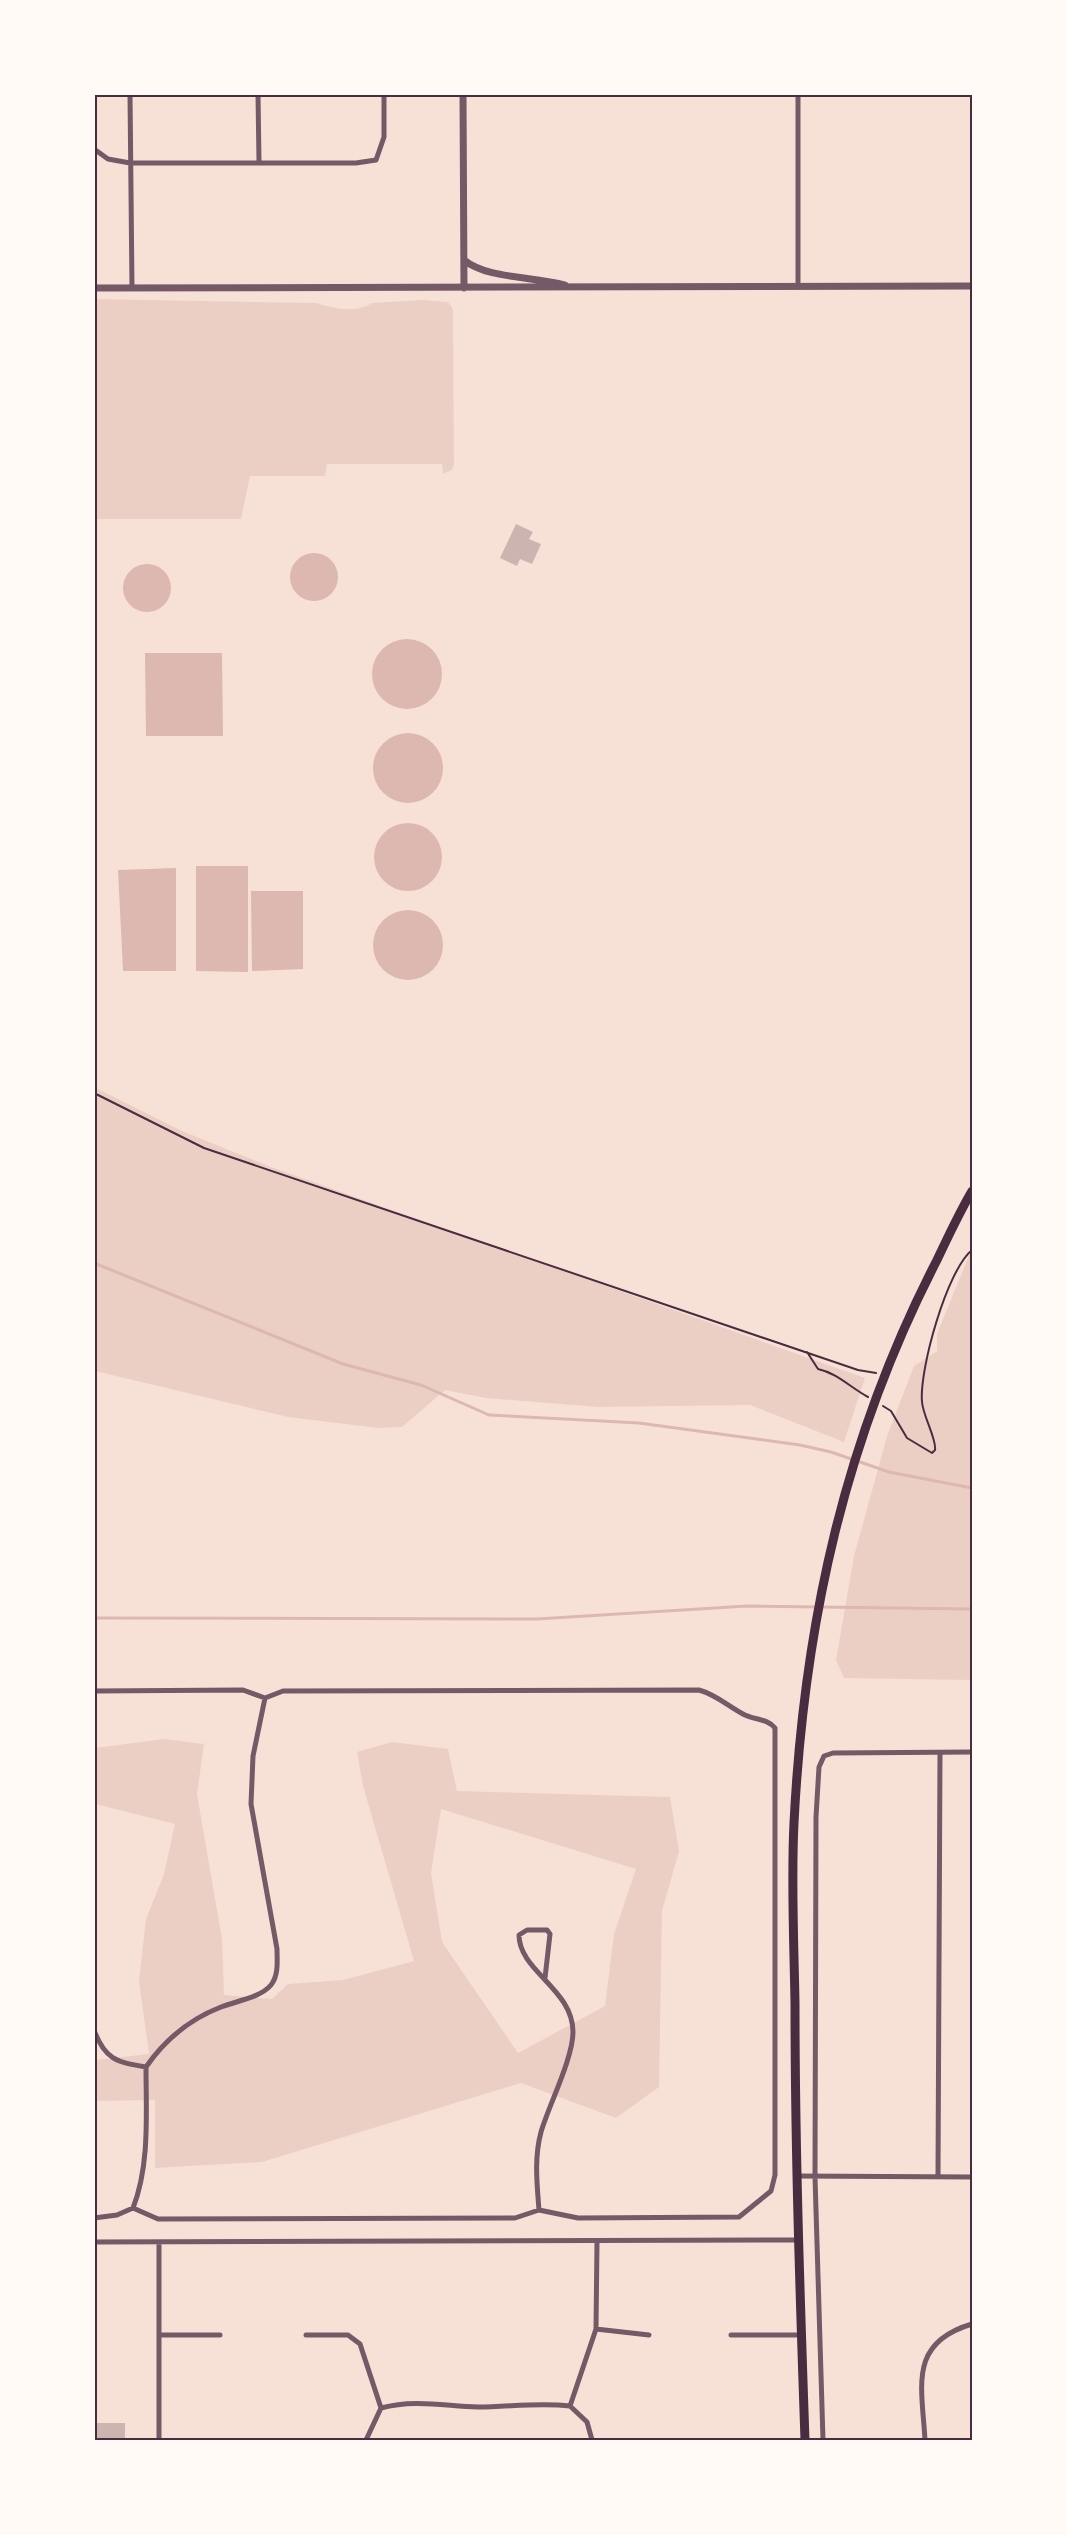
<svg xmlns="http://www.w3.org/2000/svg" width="1067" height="2535" viewBox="0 0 1067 2535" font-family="Poppins,sans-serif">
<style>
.green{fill:#ebcfc5;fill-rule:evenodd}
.water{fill:#dcb8b0}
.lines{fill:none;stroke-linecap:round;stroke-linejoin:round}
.stream{stroke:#dcb8b0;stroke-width:3}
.building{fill:#ccb4b1}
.path{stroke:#4a2c40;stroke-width:2}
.minor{stroke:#755966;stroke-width:5}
.tertiary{stroke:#755966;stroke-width:7}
.primary{stroke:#4a2c40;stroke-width:9}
.neatline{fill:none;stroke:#4a2c40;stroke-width:2}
</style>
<rect width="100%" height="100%" fill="#f7e1d7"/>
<path class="green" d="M94,299l222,4c17,5 39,11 56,0l50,-3 26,2 5,7v8l1,147 -2,6 -9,4 -1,-10h-115l-2,12h-75l-9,43h-146z
M94,1087l88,44 89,36 594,211 -21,64 -94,-37 -152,2 -112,-9 -41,-8 -43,37 -24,1 -90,-11 -193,-46z
M972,1248v432l-128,-2 -8,-18 18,-104 33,-120 27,-70 23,-15v-17z
M164,1739l40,5 -7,50 25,145 2,56 48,4 16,-15 55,-4 71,-19 -51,-175 -6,-34 35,-10 56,7 9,42 213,6 9,54 -17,60 -3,176 -43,31 -95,-35 -259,79 -107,6v-68l-60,1v-41l54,-6 -10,-73 7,-62 18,-45 11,-50 -80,-20v-56zM441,1809l195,60 -22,65 -9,72 -87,47 -76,-111 -11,-69z"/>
<path class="water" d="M290 577a24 24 0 1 1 48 0a24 24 0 1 1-48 0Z
M123 588a24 24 0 1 1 48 0a24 24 0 1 1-48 0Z
M372 674a35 35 0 1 1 70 0a35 35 0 1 1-70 0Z
M145,653h77l1,83h-77z
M373 768a35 35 0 1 1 70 0a35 35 0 1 1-70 0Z
M374 857a34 34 0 1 1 68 0a34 34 0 1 1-68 0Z
M196,866h52v106l-52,-1z
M176,868v103h-53l-5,-101z
M251,891h52v78l-51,2z
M373 945a35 35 0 1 1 70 0a35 35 0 1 1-70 0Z"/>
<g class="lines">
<path class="stream" d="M94,1263l249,101 78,21 68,30 150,8 161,22 31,7 58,20 83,16
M94,1618l443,1 210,-13 225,3"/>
</g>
<path class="building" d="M516,524l17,8 -4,7 12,5 -9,20 -12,-5 -3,7 -17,-8z
M94,2423h31v17h-31z"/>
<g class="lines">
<path class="path" d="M94,1093l110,55 654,222 18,3
M807,1352l11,17c19,4 33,19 50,28
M883,1406l8,5 16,27 25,15 3,-3c2,-10 -12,-34 -13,-48 -3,-32 25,-132 50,-152"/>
<path class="minor" d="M130,94l2,194
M258,94l1,68
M798,94v193
M94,149l14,10 22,4h226l20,-3 8,-23v-43
M94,1691l149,-1 22,8 18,-7 416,-1c18,5 30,17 46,25 11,5 23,4 30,13v447l-4,16 -32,26 -161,1 -39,-8 -24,8 -357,1 -25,-11 -16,7 -23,3
M94,2030c11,30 23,32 52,37
M797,2176l175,1
M938,2176l2,-423
M133,2208c17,-43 13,-95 13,-141 18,-26 44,-48 75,-60 15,-6 39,-9 50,-22 8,-10 6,-25 6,-36l-26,-145 2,-48 12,-58
M539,2210c-2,-26 -5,-52 2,-78 8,-27 32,-74 32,-100 0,-43 -54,-61 -54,-97l8,-5h20l3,4 -5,44
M94,2242l706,-2
M596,2329l53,6
M159,2335h61
M306,2335h42l12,9 21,64
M731,2335h70
M159,2440v-198
M366,2440l15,-32c34,-9 63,-2 97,-1 31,0 61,-5 92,-1
M592,2440l-5,-18 -17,-16 26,-77 1,-87
M823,2440l-8,-263 1,-360 3,-50 5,-11 9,-3 139,-1
M925,2440c-3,-54 -17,-97 47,-116"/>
<path class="tertiary" d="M463,94l1,194
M464,260c23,19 69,16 101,25
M94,288l878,-2"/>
<path class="primary" d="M805,2440c-5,-145 -10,-291 -10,-437 -1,-60 -4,-121 -1,-180 10,-200 51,-385 143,-563 11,-23 22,-47 35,-69"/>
</g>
<rect width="1067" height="2535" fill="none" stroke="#fffaf5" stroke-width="192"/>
<rect x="96" y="96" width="875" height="2343" class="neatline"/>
</svg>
